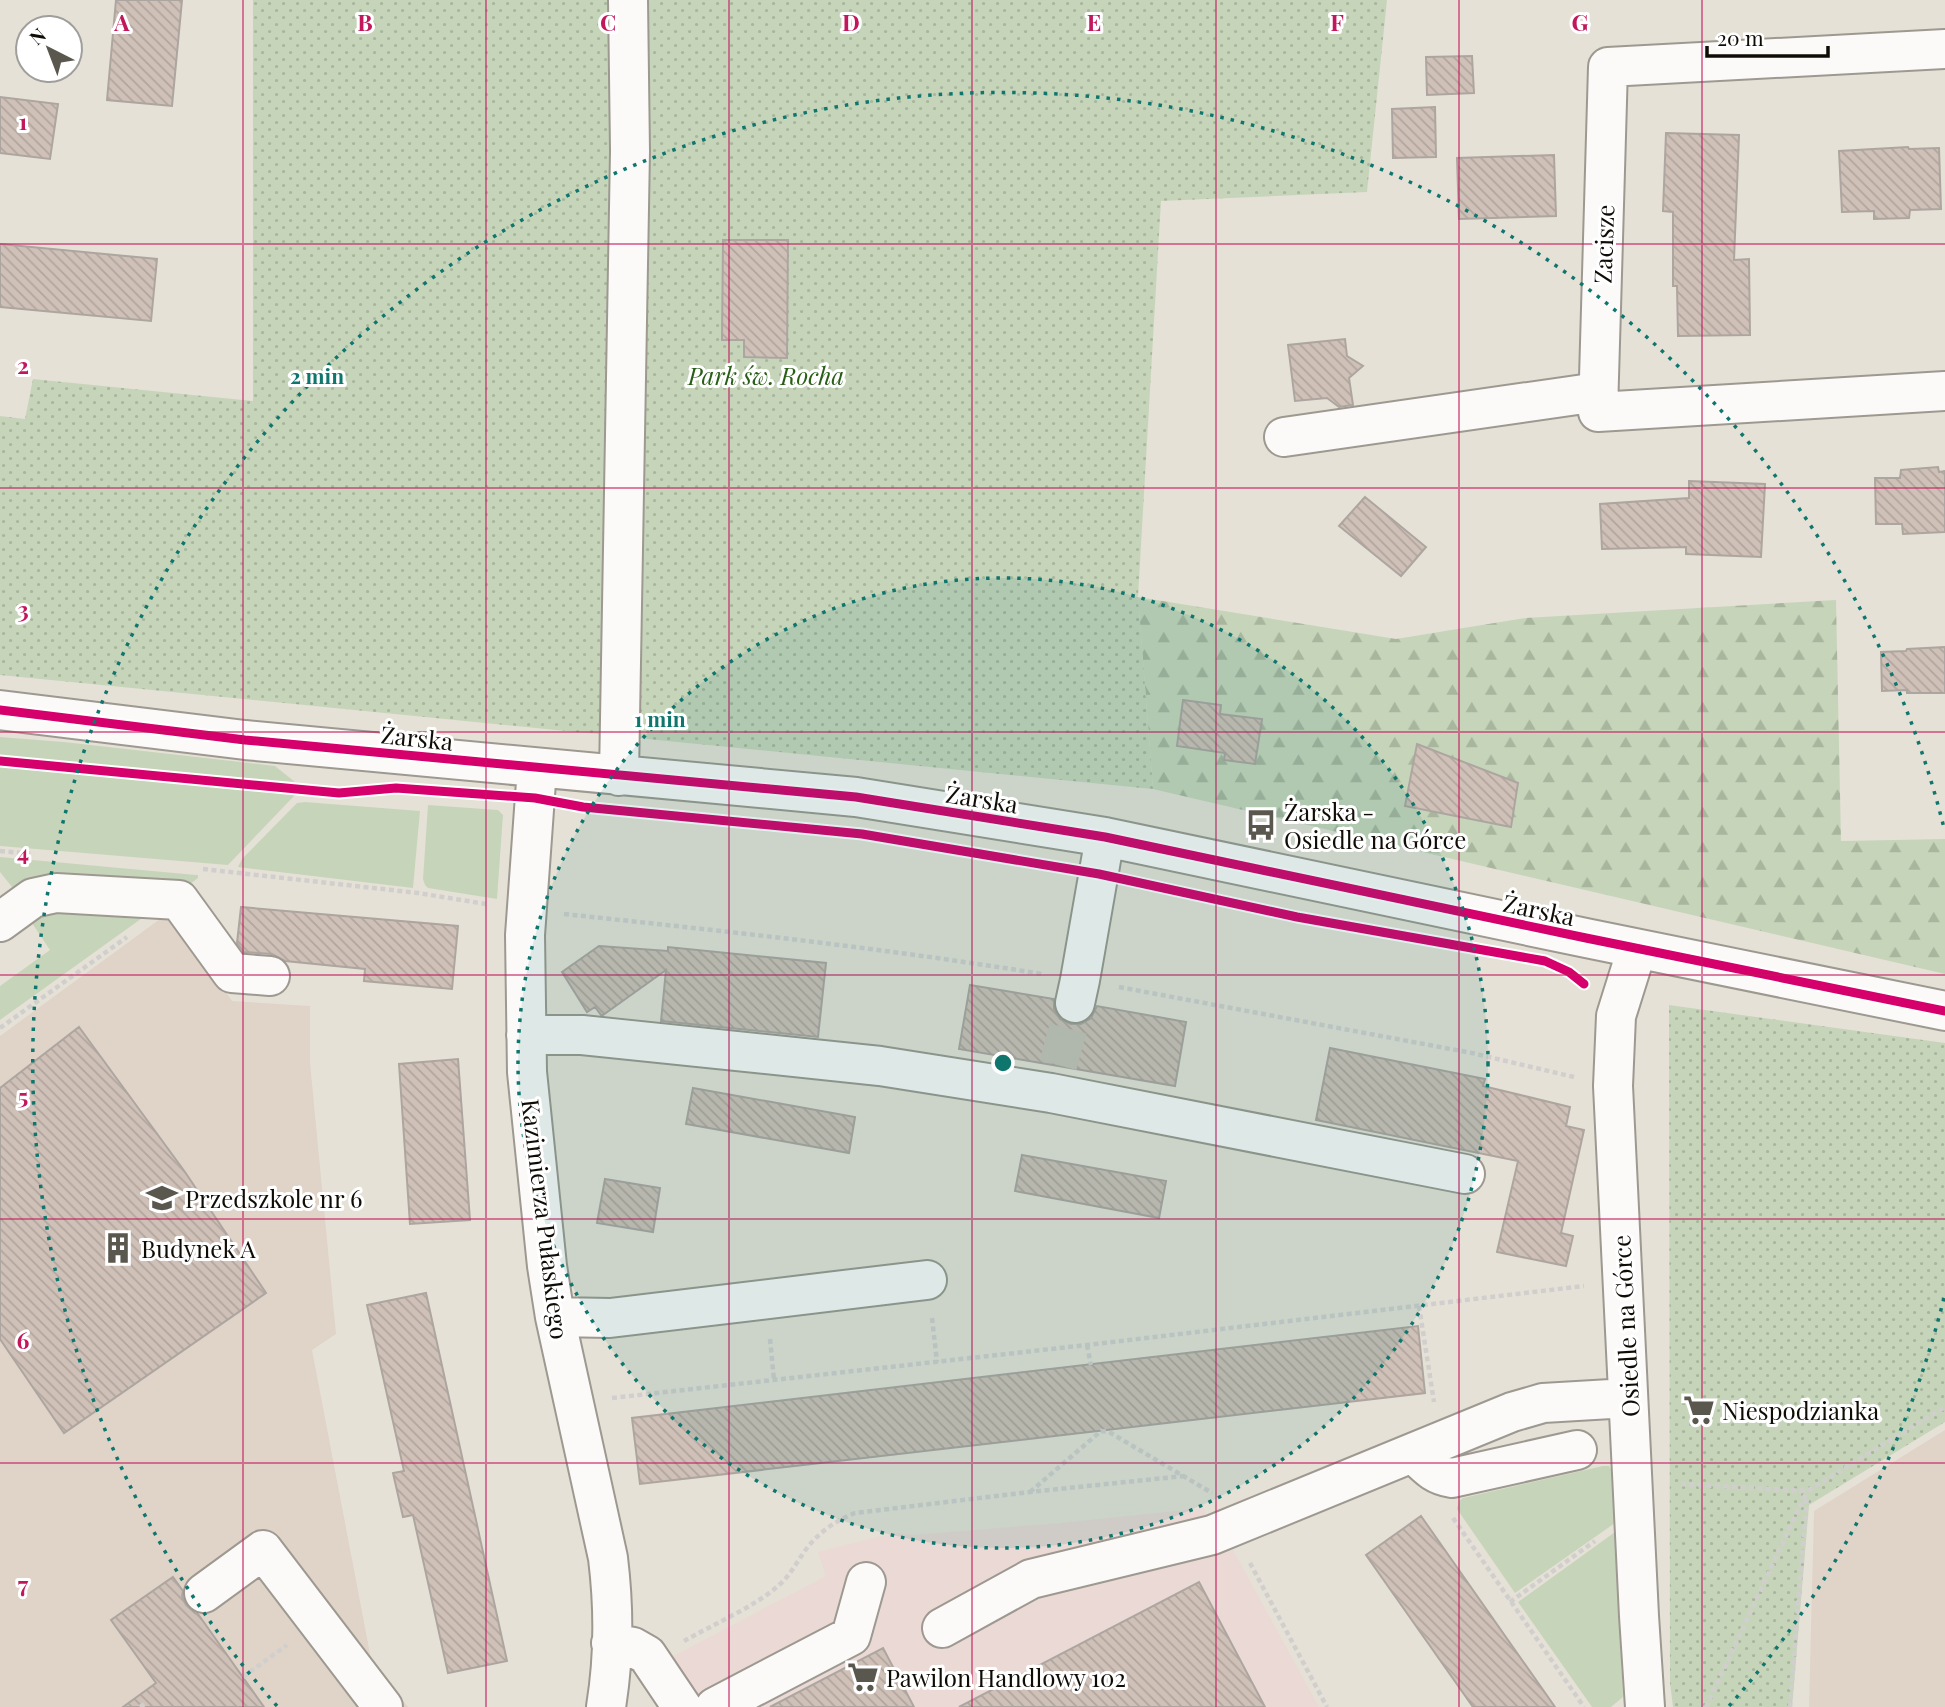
<svg xmlns="http://www.w3.org/2000/svg" width="1945" height="1707" viewBox="0 0 1945 1707" font-family="'Playfair Display',serif">
<style>
.commercial{fill:#ead9d5}
.education{fill:#e0d3c7}
.grass{fill:#c6d5ba}
.forest{fill:url(#forest-firs)}
.park{fill:url(#park-dots)}
.building{fill:url(#building-back-hatch);stroke:#ada6a0;stroke-width:2}
.lines{fill:none;stroke-linecap:round;stroke-linejoin:round}
.minor-tunnel{stroke:#c6c1b7;stroke-width:38;stroke-dasharray:38 19;stroke-linecap:butt}
.minor-casing{stroke:#9d9990;stroke-width:42}
.path{stroke:#d1cfcd;stroke-width:4.5;stroke-dasharray:5 3.5;stroke-linecap:butt}
.minor{stroke:#fbfaf9;stroke-width:38}
.cycleway-casing{stroke:#fff;stroke-width:13}
.cycleway{stroke:#d6006c;stroke-width:9}
.grid{fill:none;stroke:#c2185b;stroke-width:2;stroke-opacity:0.55}
.ring{fill:none;stroke:#0f766e;stroke-width:3.5;stroke-dasharray:3.5 7}
.labels{text-anchor:middle;dominant-baseline:central;stroke-width:6;stroke-linejoin:round;paint-order:stroke}
.street-label{font-size:24px;fill:#0f0c05;stroke:#fff}
.park-label{font-size:24px;font-style:italic;fill:#285e16;stroke:#fff}
.poi-label{font-size:24px;fill:#0f0c05;stroke:#fff;text-anchor:start}
.grid-label{font-size:23px;text-anchor:middle;font-weight:bold;fill:#c2185b;stroke:#fff;stroke-width:6;stroke-linejoin:round;paint-order:stroke}
.centre{fill:#0f766e;stroke:#fff;stroke-width:3.5}
.ring-label{font-size:21px;text-anchor:middle;font-weight:bold;fill:#0f766e;stroke:#fff;stroke-width:6;stroke-linejoin:round;paint-order:stroke}
</style>
<defs>
<pattern id="forest-firs" width="22" height="20" patternUnits="userSpaceOnUse" patternTransform="scale(1.75)"><rect width="22" height="20" fill="#c6d5ba"/><path d="M5 1l3.5 6h-7zM16 11l3.5 6h-7z" fill="#a9b69e"/></pattern>
<pattern id="park-dots" width="8" height="8" patternUnits="userSpaceOnUse" patternTransform="scale(1.75)"><rect width="8" height="8" fill="#c6d5ba"/><path d="M2 2h.1M6 6h.1" fill="none" stroke="#a9b69e" stroke-width="1.8" stroke-linecap="round"/></pattern>
<pattern id="building-back-hatch" width="6" height="6" patternUnits="userSpaceOnUse" patternTransform="scale(1.75)"><rect width="6" height="6" fill="#d0c1b8"/><path d="M-1 5l2 2M0 0l6 6M5-1l2 2" fill="none" stroke="#b1a59d"/></pattern>
</defs>
<rect width="100%" height="100%" fill="#e6e1d6"/>
<path class="commercial" d="M1204,1508l15,45 14,-3 86,157h-654l3,-48 158,-83 -8,-24 76,-19 20,2 146,-12z"/>
<path class="education" d="M171,911l61,90 78,5v57l26,271 -24,16 59,309 37,48h-408v-671z
M1945,1430v277h-136l5,-196z"/>
<path class="grass" d="M0,737l64,5 211,24 20,16 -295,-25z
M0,767l295,28 -67,70 -228,-19z
M305,802l115,9 -7,77 -175,-21 4,-8 55,-56z
M428,805l70,5 5,5 -6,84 -69,-11 -3,-3 -2,-6z
M0,857l196,18h2v3l-16,12 -166,2 -16,-20z
M24,911l121,5 -145,104v-34l50,-36z
M1603,1466h6l4,7 2,50 -100,70 -58,-84 2,-8 4,-3z
M1615,1532l8,165 -12,10h-19l-74,-105z"/>
<path class="forest" d="M1138,597l258,42 129,-21 311,-18 5,241 104,-2v135l-792,-185z"/>
<path class="park" d="M253,0h1134l-20,192 -206,9 -23,396 15,192 -1153,-114v-259l25,3 8,-40 220,22z
M1669,1005l276,38v379l-136,83 -17,202h-119l-3,-24z"/>
<path class="building" d="M116,0h66l-10,106 -65,-6z
M1472,56l2,37 -47,2 -1,-38z
M0,97l58,7 -8,55 -50,-6z
M1435,107l1,50 -43,1 -1,-49z
M1666,133l73,2 -5,125 15,-1 1,76 -72,1 -1,-50h-4v-74l-10,-1z
M1908,147l1,2 30,-1 2,61 -31,1 -1,8 -35,1v-8l-32,1 -3,-61z
M1554,155l2,61 -97,3 -2,-61z
M723,240h65l-1,118 -43,-1v-17h-22z
M0,244l157,15 -6,62 -151,-14z
M1345,339l2,17 16,10 -14,12 4,27 -14,2 -12,-9 -32,3 -7,-56z
M1938,467l1,5 6,-1v61l-42,2 -1,-10h-26l-1,-46h25l1,-8z
M1689,481l76,3 -4,73 -75,-3v-7l-84,2 -2,-45 89,-6z
M1365,497l61,50 -25,29 -62,-50z
M1945,647v46h-38v-3l-25,1 -1,-39 25,-1 1,-2z
M1183,700l38,5 -1,9 42,5 -7,45 -31,-4 1,-7 -48,-7z
M1417,744l101,39 -7,44 -106,-21z
M241,907l217,19 -6,63 -88,-8 1,-12 -80,-8 -13,-7 -28,-2 -7,-9z
M599,946l69,5v-4l158,16 -8,74 -157,-16 5,-51 -63,45h-2l-6,-8 -8,5 -25,-40z
M970,985l84,14v10l6,10 11,5h10l10,-6 6,-12 89,16 -11,64 -216,-37z
M79,1027l106,145 81,121 -202,140 -64,-94v-251z
M1330,1048l155,31 -2,7 87,21 -4,19 18,4 -23,103 12,3 -7,30 -69,-14 21,-91 -202,-41z
M458,1059l12,161 -60,4 -11,-160z
M693,1088l162,29 -6,36 -163,-29z
M1022,1155l144,26 -7,37 -144,-27z
M605,1179l55,9 -7,44 -56,-9z
M426,1293l81,368 -59,12 -35,-158 -10,2 -10,-44 11,-2 -37,-166z
M1418,1326l7,67 -785,91 -8,-66z
M1421,1516l134,191h-82l-107,-152z
M173,1577l10,14 -1,5 4,9 9,8 3,1 66,93h-141l33,-24 -45,-63z
M1199,1582l66,125h-306z
M883,1648l31,59h-144z"/>
<g class="lines">
<path class="minor-tunnel" d="M1058,1065l17,-62"/>
<defs>
<path id="minor" d="M1945,49l-337,18 -10,345 347,-21
M1284,437l314,-45
M0,710l245,30 611,57 249,40 481,101 359,73
M537,768l-12,167 2,137 20,194 8,51 53,241c6,49 6,100 -2,149
M619,776l11,-625 -2,-151
M0,922l33,-24 23,-5 123,7 53,73 38,3
M1637,949l-21,67 -3,70 26,530 6,91
M1075,1003l5,-23 25,-143
M526,1035h56l298,31 171,27 414,81
M555,1317l55,1 317,-38
M1413,1453c14,13 20,22 39,25l125,-28
M204,1593l59,-43 120,157
M942,1628l89,-49 181,-44 300,-123 31,-9 85,-5
M611,1643l22,4 14,8 35,52
M715,1707l136,-71 15,-54"/>
</defs>
<use href="#minor" class="minor-casing"/>
<path class="path" d="M0,851l34,3
M203,869l215,24 68,11
M564,914c160,17 319,34 478,60
M1119,987l353,66 102,24
M0,1028l127,-91
M1419,1306l15,96
M932,1318l5,44
M770,1339l4,41
M1087,1345l4,20
M612,1398l475,-53 497,-59
M1681,1484l126,7 138,-84
M1030,1492l71,-61 8,1 103,61
M1453,1518l131,189
M1250,1563l77,144
M1510,1602l85,-61
M684,1641c28,-16 70,-34 94,-55 13,-11 19,-25 29,-38 12,-16 30,-28 48,-35l175,-21 154,-16
M243,1677l44,-32
M140,1707l6,-4
M1706,1707l101,-216
M1790,1707l17,-212"/>
<use href="#minor" class="minor"/>
<defs>
<path id="cycleway" d="M0,710l245,30 611,57 249,40 481,101 359,73
M0,761l339,32 57,-5 139,10 48,9 279,27 237,40 198,43 248,44 24,11 15,12"/>
</defs>
<use href="#cycleway" class="cycleway-casing"/>
<use href="#cycleway" class="cycleway"/>
</g>
<path class="grid" d="M243,0v1707M486,0v1707M729,0v1707M972,0v1707M1216,0v1707M1459,0v1707M1702,0v1707M0,244h1945M0,488h1945M0,732h1945M0,975h1945M0,1219h1945M0,1463h1945"/>
<circle cx="1003" cy="1063" r="485" fill="#0f766e" fill-opacity=".12"/>
<g class="ring">
<circle cx="1003" cy="1063" r="485"/>
<path d="M1944 1298A970 970 0 0 1 1729 1706M277 1706A970 970 0 1 1 1944 828"/>
</g>
<defs>
<symbol id="bus-bare" viewBox="-9 -9 18 18"><path d="M-5-6H5V4H4V6H2V4H-2V6H-4V4H-5ZM-3.5-4V0h7V-4ZM-3.5 1.2v1.5H-2V1.2ZM2 1.2v1.5H3.5V1.2Z" fill="#5a574e" stroke="#fff" stroke-width="2.5" paint-order="stroke"/></symbol>
<symbol id="school-bare" viewBox="-9 -9 18 18"><path d="M0-5L7-2L0 1L-7-2ZM-4 1L0 2.5L4 1V4Q0 6-4 4Z" fill="#5a574e" stroke="#fff" stroke-width="2.5" paint-order="stroke"/></symbol>
<symbol id="building-bare" viewBox="-9 -9 18 18"><path d="M-4-6H4V6H1V3H-1V6H-4ZM-2.5-4.3h1.7v1.8h-1.7ZM.8-4.3h1.7v1.8H.8ZM-2.5-1h1.7V.8h-1.7ZM.8-1h1.7V.8H.8Z" fill="#5a574e" stroke="#fff" stroke-width="2.5" paint-order="stroke"/></symbol>
<symbol id="supermarket-bare" viewBox="-9 -9 18 18"><path d="M-6-5.5h2.5l.6 2H6L4.5 2H-2.5L-4.4-4H-6ZM-1.5 3.2a1.3 1.3 0 1 0 .1 0ZM3 3.2a1.3 1.3 0 1 0 .1 0Z" fill="#5a574e" stroke="#fff" stroke-width="2.5" paint-order="stroke"/></symbol>
</defs>
<g fill-rule="evenodd">
<use href="#bus-bare" x="1239" y="803" width="44" height="44"/>
<use href="#school-bare" x="140" y="1176" width="44" height="44"/>
<use href="#building-bare" x="96" y="1226" width="44" height="44"/>
<use href="#supermarket-bare" x="1677" y="1388" width="44" height="44"/>
<use href="#supermarket-bare" x="841" y="1655" width="44" height="44"/>
</g>
<g class="labels">
<g class="street-label">
<text transform="translate(1603 244) rotate(-88)">Zacisze</text>
<text transform="translate(417 737) rotate(6)">Żarska</text>
<text transform="translate(982 798) rotate(9)">Żarska</text>
<text transform="translate(1539 909) rotate(12)">Żarska</text>
<text transform="translate(546 1219) rotate(83)">Kazimierza Pułaskiego</text>
<text transform="translate(1625 1326) rotate(-93)">Osiedle na Górce</text>
</g>
<g class="park-label">
<text x="766" y="375">Park św. Rocha</text>
</g>
<g class="poi-label">
<text x="1284" y="811">Żarska -<tspan x="1284" dy="28">Osiedle na Górce</tspan></text>
<text x="185" y="1198">Przedszkole nr 6</text>
<text x="141" y="1248">Budynek A</text>
<text x="1722" y="1410">Niespodzianka</text>
<text x="886" y="1677">Pawilon Handlowy 102</text>
</g>
</g>
<g class="grid-label">
<text x="122" y="31">A</text>
<text x="365" y="31">B</text>
<text x="608" y="31">C</text>
<text x="851" y="31">D</text>
<text x="1094" y="31">E</text>
<text x="1337" y="31">F</text>
<text x="1580" y="31">G</text>
<text x="23" y="130">1</text>
<text x="23" y="374">2</text>
<text x="23" y="618">3</text>
<text x="23" y="861">4</text>
<text x="23" y="1105">5</text>
<text x="23" y="1349">6</text>
<text x="23" y="1593">7</text>
</g>
<circle cx="1003" cy="1063" r="10" class="centre"/>
<g class="ring-label">
<text x="317" y="384">2 min</text>
<text x="660" y="727">1 min</text>
</g>
<g transform="translate(49 49) rotate(318)"><circle r="33" fill="#ffffff" stroke="#9f9e9b" stroke-width="2"/>
<path d="M0-5L12 26L0 18L-12 26Z" fill="#5a574e"/>
<text y="-10" font-size="19" font-weight="bold" text-anchor="middle" fill="#0f0c05">N</text>
</g>
<path d="M1707 46v10h121v-10" fill="none" stroke="#0f0c05" stroke-width="3.5"/>
<text x="1717" y="46" font-size="21" fill="#0f0c05" stroke="#ffffff" stroke-width="5" paint-order="stroke">20 m</text>
</svg>
